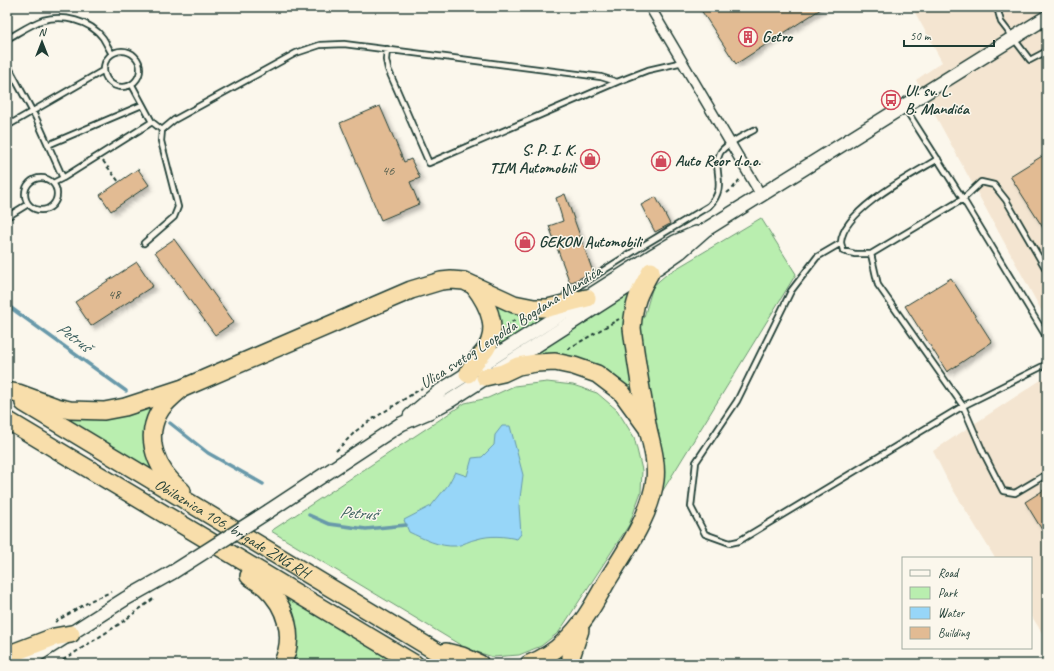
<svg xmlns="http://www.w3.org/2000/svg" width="1054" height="671" viewBox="0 0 1054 671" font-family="Caveat,sans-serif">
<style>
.built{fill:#f4e5d1}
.green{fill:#b9eeaf;stroke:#6c9672}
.water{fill:#97d6f8;stroke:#6799aa}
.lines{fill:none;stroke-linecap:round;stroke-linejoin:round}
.stream{stroke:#6799aa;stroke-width:3.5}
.building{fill:#e2bb93;stroke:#1f3d34;filter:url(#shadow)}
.lane-casing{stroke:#1f3d34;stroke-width:8}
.street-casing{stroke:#1f3d34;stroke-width:12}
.secondary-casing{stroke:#1f3d34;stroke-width:16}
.highway-casing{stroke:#1f3d34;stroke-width:20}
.path{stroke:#1f3d34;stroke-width:2;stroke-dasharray:4 3;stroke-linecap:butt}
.lane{stroke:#fbf7ec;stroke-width:4.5}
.street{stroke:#fbf7ec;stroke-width:9}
.secondary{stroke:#fbf7ec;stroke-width:13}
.highway{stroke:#f8deab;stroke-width:17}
.secondary-bridge-casing{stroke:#1f3d34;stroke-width:16;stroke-linecap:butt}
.secondary-bridge{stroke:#fbf7ec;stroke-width:13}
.labels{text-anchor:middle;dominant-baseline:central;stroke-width:3;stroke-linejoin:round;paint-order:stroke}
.number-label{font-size:14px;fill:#505c4c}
.poi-label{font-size:16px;font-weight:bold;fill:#1f3d34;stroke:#fbf7ec;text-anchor:start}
.street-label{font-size:16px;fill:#1f3d34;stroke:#fbf7ec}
.water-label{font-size:17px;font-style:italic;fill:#375c5b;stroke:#fbf7ec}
</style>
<defs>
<filter id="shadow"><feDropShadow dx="3.5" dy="3.5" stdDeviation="2" flood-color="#0004"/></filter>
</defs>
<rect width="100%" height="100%" fill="#fbf7ec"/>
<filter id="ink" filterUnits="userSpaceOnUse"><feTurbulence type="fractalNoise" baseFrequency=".025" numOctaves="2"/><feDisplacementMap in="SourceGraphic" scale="8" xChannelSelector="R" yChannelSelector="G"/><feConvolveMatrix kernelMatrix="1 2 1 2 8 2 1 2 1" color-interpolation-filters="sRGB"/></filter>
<g filter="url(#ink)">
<path class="built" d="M912,7h135v314l-131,-241 26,-18z
M1047,376v265l-16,-26v-57h-36l-46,-75 -16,-32z"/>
<path class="green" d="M761,218l35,56 -139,226 5,-29 -3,-32 -9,-39 -9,-54 -2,-29h5l9,-31 14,-12z
M631,289l-5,22 14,90 -16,-15 -96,-30z
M494,299l59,14 -62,43z
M547,382l26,3 24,8 20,17 17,27 8,33 -1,22 -12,33 -70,107 -18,14 -22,9 -26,2 -26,-8 -196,-118 194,-128 23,-5 26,-12z
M155,405c-4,7 -10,16 -11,23 -3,16 3,32 11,45l-103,-63z
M278,590l125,74h-16l-24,-3 -29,3h-45z
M567,653l-4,11h-18l10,-6z"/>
<path class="water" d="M502,426h8l13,49 -4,31 2,28 -4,5c-13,-3 -27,-4 -40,0 -7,1 -14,6 -21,7 -17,1 -32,-7 -47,-14l-5,-12 27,-14 17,-21 7,-13 12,4 5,-18 10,-1 12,-12 1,-10z"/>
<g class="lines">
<path class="stream" d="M7,305l119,86
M170,423l38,30 55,31
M309,515l20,9 37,5 40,-4"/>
</g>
<path class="building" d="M699,7h125l-88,57z
M380,106l24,56 7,-3 9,19 -10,4 9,22 -38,16 -41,-97z
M1047,153v81l-37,-58z
M138,169l11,16 -38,26 -11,-16z
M565,194l28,78 -23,11 -21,-57 14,-5 -7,-23z
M656,197l14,27 -15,8 -14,-27z
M174,239l60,83 -19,13 -60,-83z
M137,262l16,24 -62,40 -16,-24z
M951,278l41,64 -45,30 -42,-66z
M1047,488v50l-22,-36z"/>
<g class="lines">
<defs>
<path id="lane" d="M997,7l4,15 29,38 17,-9
M7,39c11,-6 24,-15 36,-19 20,-5 47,0 60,18 3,5 6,11 9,16
M387,49l-1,11 2,9 41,94 188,-81 31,-12 35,-8
M104 69a18 18 0 1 1 36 0a18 18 0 1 1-36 0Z
M7,64l29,54 27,60 -10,5
M132,85l20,37 10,8
M905,108l58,91 84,139
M7,126l97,-56
M48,145l94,-40
M938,159c-25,15 -95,51 -97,83 0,3 2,6 2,9l12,3h16l92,-55 18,-17 13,3 12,15 41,71
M25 194a16 16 0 1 1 32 0a16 16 0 1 1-32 0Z
M63,178l89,-56
M7,217l21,-13
M144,243l30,-26 4,-10 -17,-66 1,-11 12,-10 122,-67 24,-8 24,-1 257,33 16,5
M841,243l-24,14 -26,34 -54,110 -41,61 -5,45 14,27 25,9 9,-2 224,-135 84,-42
M871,254l7,31 85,121 20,46 20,39 12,2 32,-19
M566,294l73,-46 70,-42c20,-20 2,-36 11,-53 5,-9 25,-18 34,-23"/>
<path id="street" d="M650,7l111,188"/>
<path id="secondary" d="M410,416l27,-23 218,-139 20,-12 21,-9
M269,511l132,-87 28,-12 22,-12 209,-134 20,-14 25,-22 342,-213
M23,664l102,-65 48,-27"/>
<g id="highway">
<path d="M468,374c5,-13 11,-15 18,-25 14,-22 1,-46 -12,-63"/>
<path d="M485,377l18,-4 15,-7 18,-3 19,-1 19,4 23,8 25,19 24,33"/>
<path d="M7,391l11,2 38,14 14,3 34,1 21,-4 58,-19 228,-98 30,-9 10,-1 13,1 50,23 20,4h14l39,-10"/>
<path d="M179,391c-6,5 -13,11 -18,18 -19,29 -4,62 21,82"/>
<path id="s1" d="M24,403l433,261"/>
<path d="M7,420l408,244"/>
<path d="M249,576c5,4 11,7 16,11 21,19 31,50 17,77"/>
<path d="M446,652l16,4 18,8"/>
<path d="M7,655l47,-18 17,-3"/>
<path d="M529,664c13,-5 25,-12 35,-22 19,-17 31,-40 43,-61 19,-31 43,-64 48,-101 2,-17 -3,-34 -7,-51 -6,-33 -12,-67 -16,-101 2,-26 6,-34 19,-57"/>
<path d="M571,664v-7l9,-27"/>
</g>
</defs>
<use href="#lane" class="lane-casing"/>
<use href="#street" class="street-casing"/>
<use href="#secondary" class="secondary-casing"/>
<use href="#highway" class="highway-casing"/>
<path class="path" d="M103,161l16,21
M756,166l6,-4
M727,193l6,-5 7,-9
M506,326l10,-7
M568,349l51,-30
M336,451l20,-20 12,-9 54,-34
M55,622l37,-22 19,-8
M57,664l64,-41 32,-24"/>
<use href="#lane" class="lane"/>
<use href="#street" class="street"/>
<use href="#secondary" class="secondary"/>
<use href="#highway" class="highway"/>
<defs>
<path id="secondary-bridge" d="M173,572l96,-61"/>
</defs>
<use href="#secondary-bridge" class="secondary-bridge-casing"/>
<use href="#secondary-bridge" class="secondary-bridge"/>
</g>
</g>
<defs>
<symbol id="building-ring" viewBox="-11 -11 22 22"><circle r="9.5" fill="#fbf7ec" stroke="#d1495b" stroke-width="1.5"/><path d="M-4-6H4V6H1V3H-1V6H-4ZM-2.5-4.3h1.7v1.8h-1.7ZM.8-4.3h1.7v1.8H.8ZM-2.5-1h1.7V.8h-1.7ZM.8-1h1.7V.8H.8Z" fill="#d1495b"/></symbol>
<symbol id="bus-ring" viewBox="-11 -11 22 22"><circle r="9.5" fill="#fbf7ec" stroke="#d1495b" stroke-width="1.5"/><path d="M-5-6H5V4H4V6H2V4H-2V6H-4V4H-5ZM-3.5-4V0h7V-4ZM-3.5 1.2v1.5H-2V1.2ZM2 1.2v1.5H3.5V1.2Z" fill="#d1495b"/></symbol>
<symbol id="shop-ring" viewBox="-11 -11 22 22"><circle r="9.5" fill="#fbf7ec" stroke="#d1495b" stroke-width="1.5"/><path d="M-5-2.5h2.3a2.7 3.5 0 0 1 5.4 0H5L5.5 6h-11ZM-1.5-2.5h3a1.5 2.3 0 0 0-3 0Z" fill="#d1495b"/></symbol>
</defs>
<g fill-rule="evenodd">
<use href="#building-ring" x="737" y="26" width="22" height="22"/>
<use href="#bus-ring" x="880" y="89" width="22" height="22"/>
<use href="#shop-ring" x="579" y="148" width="22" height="22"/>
<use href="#shop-ring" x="650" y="150" width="22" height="22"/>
<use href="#shop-ring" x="514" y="231" width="22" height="22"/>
</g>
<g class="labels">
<g class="number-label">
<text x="388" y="170">46</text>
<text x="114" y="294">48</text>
</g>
<g class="poi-label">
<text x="762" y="37">Getro</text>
<text x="905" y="91">Ul. sv. L.<tspan x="905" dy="18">B. Mandića</tspan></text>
<text x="576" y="150" text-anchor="end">S. P. I. K.<tspan x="576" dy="18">TIM Automobili</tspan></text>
<text x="675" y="161">Auto Reor d.o.o.</text>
<text x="539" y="242">GEKON Automobili</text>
</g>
<g class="street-label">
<text transform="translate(511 327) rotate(-33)">Ulica svetog Leopolda Bogdana Mandića</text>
<text stroke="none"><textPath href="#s1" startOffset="243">Obilaznica 106. brigade ZNG RH</textPath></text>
</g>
<g class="water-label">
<text transform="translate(74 337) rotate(36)">Petruš</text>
<text transform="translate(358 513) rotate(4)">Petruš</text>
</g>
</g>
<rect width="1054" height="671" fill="none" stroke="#fbf7ec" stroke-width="24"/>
<rect x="12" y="12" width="1030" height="647" fill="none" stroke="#1f3d34" stroke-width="1.5" filter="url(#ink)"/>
<rect x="902" y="557" width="130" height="92" fill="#fbf7ec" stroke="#a3ada2"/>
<rect x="910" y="570" width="20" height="6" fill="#fbf7ec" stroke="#a3ada2"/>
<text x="938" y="577" font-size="12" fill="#1f3d34">Road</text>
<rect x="910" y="587" width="20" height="12" fill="#b9eeaf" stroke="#a3ada2"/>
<text x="938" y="597" font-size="12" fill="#1f3d34">Park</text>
<rect x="910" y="607" width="20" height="12" fill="#97d6f8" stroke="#a3ada2"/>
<text x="938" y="617" font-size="12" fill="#1f3d34">Water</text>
<rect x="910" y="627" width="20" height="12" fill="#e2bb93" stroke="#a3ada2"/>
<text x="938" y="637" font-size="12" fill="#1f3d34">Building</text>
<g transform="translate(42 42)" stroke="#fbf7ec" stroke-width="3" paint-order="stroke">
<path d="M0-3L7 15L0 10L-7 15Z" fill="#1f3d34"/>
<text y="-6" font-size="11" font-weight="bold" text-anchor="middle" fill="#1f3d34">N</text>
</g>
<path d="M904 40v6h90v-6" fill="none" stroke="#1f3d34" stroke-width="2"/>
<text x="910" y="40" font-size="12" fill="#1f3d34" stroke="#fbf7ec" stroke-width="3" paint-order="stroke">50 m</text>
</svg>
